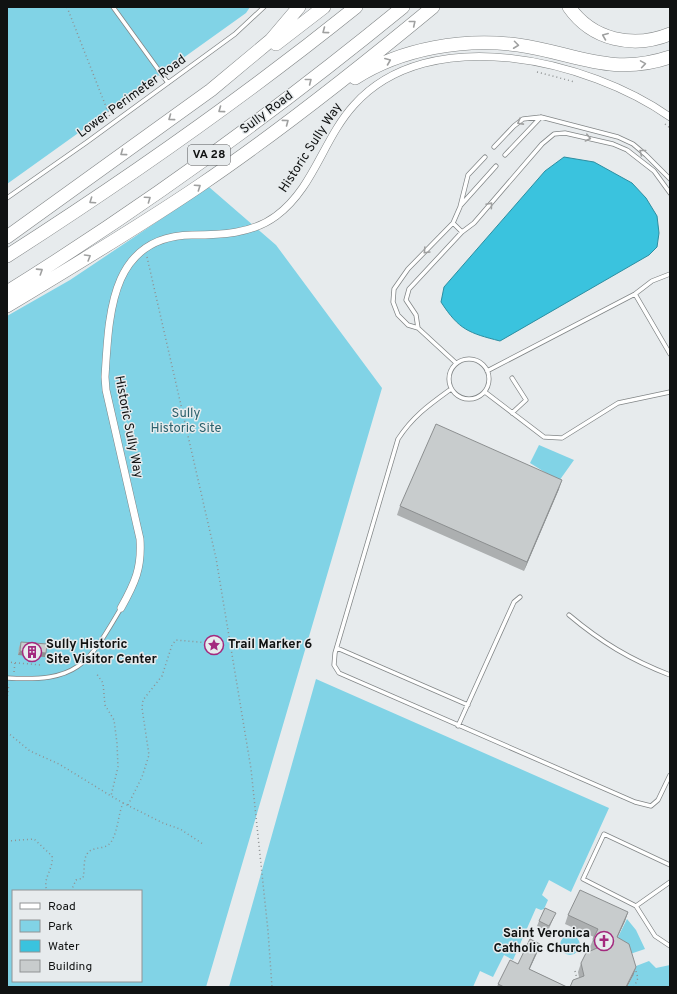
<svg xmlns="http://www.w3.org/2000/svg" width="677" height="994" viewBox="0 0 677 994" font-family="Overpass,sans-serif">
<style>
.green{fill:#81d3e6;fill-rule:evenodd}
.water{fill:#3ac3de;stroke:#2d8ea1}
.lines{fill:none;stroke-linecap:round;stroke-linejoin:round}
.service-casing{stroke:#828687;stroke-width:5}
.minor-casing{stroke:#828687;stroke-width:8}
.motorway-casing{stroke:#828687;stroke-width:14}
.path{stroke:#8f9293;stroke-width:1.5;stroke-dasharray:1 3;stroke-linecap:butt}
.service{stroke:#fff;stroke-width:3.5}
.minor{stroke:#fff;stroke-width:7}
.motorway{stroke:#fff;stroke-width:13}
.wall{fill:#acafb0}
.shaded-wall{fill:#8c8f90}
.building{fill:#c8cccd;stroke:#8c8f90}
.oneway{stroke:#9fa0a0}
.labels{text-anchor:middle;dominant-baseline:central;stroke-width:3;stroke-linejoin:round;paint-order:stroke}
.shield{fill:#e7ebed;stroke:#505354;stroke-width:1}
.shield-label{font-size:12px;font-weight:bold;fill:#101212}
.street-label{font-size:13px;fill:#101212;stroke:#e7ebed}
.park-label{font-size:13px;fill:#2a606c;stroke:#e7ebed}
.poi-label{font-size:13px;font-weight:bold;fill:#101212;stroke:#e7ebed;text-anchor:start}
</style>
<rect width="100%" height="100%" fill="#e7ebed"/>
<path class="green" d="M7,7h243l-4,6 -239,171z
M209,187l67,58 106,143 -176,599h-199v-671l63,-36zM13,891h128v90h-128z
M539,445l35,15 -15,21 -29,-18z
M316,679l293,129 -38,84 -22,-12 -7,15 6,5 -4,9 -3,1 -5,-2 -23,52 -9,-5 -11,22 -13,-6 -7,16h-244z
M627,919l9,11 9,19 -18,6 -13,-10z
M560 945a10 10 0 1 1 20 0a10 10 0 1 1-20 0Z
M649,961l7,7 14,-3v22h-43l6,-11 -2,-8z"/>
<path class="water" d="M564,157l30,5 38,21 14,15 11,18 2,17 -2,14 -8,8 -149,86c-31,-8 -41,-11 -59,-39l3,-15 101,-116z"/>
<g class="lines">
<defs>
<path id="service" d="M113,7l55,76
M494,147l20,-21 9,-7 18,-2 77,20 15,7 13,11 24,24
M505,155l36,-38
M7,198l80,-56 148,-108 29,-27
M461,205l35,-39
M453,223l9,9
M635,294l35,60
M418,328l-2,-13 -10,-15 3,-11 53,-57 12,-9 68,-79 12,-10 11,-1 48,11 14,6 27,21 16,22
M449 379a20 20 0 1 1 40 0a20 20 0 1 1-40 0Z
M456,363l-38,-35 -10,-3 -10,-10 -5,-13 1,-13 14,-20 45,-46 7,-16 8,-32 17,-18
M487,371l148,-77 17,-13 18,-7
M451,389c-22,16 -38,27 -53,50l-63,214 -1,12 5,8 296,129 16,4 7,-6 12,-25
M485,392l59,45 18,1 56,-35 52,-11
M512,413l14,-13 -14,-22
M569,615c32,27 62,45 101,60
M337,648l131,57
M7,678c71,4 80,-12 114,-70
M458,726l56,-124 6,-5
M670,865l-66,-31 -21,45 53,27 19,30 15,10
M636,906l34,-24"/>
<path id="minor" d="M121,608c14,-25 21,-40 19,-69l-34,-149 -1,-13c4,-63 5,-141 87,-142 28,0 60,-1 84,-19 38,-28 47,-77 78,-111 75,-84 235,-45 316,12"/>
<path id="motorway" d="M569,7c23,33 64,42 101,27
M276,44l48,-37
M355,78c47,-30 109,-40 163,-33 57,8 93,32 152,12
M7,237l204,-147 60,-50 28,-33
M7,256c120,-77 237,-159 349,-249
M7,292c138,-86 270,-182 396,-285
M7,306c65,-39 130,-78 192,-120 81,-55 159,-117 234,-179"/>
</defs>
<use href="#service" class="service-casing"/>
<use href="#minor" class="minor-casing"/>
<use href="#motorway" class="motorway-casing"/>
<path class="path" d="M67,7l43,110
M537,72l38,10
M665,124l5,4
M147,257l69,301 35,211 17,162 4,56
M7,662l34,3
M14,672l1,-10
M7,700l2,-16
M7,732l23,19 29,13 52,32
M123,803l40,20 17,6 23,15
M128,805l14,-28 7,-22 -7,-47 1,-8 19,-24 10,-31 4,-5 33,3
M7,841l27,-2 18,17c2,13 -10,22 -5,35
M71,891l5,-11 7,-2c2,-8 0,-18 4,-24 6,-9 18,-3 24,-12 7,-11 7,-27 12,-39l-12,-7 7,-29 -1,-24 -3,-23 -9,-15 -2,-22 -7,-10
M575,971l2,8
M634,987l4,-9 -3,-10"/>
<use href="#service" class="service"/>
<use href="#minor" class="minor"/>
<use href="#motorway" class="motorway"/>
</g>
<path class="wall" d="M559,489l-35,82 -127,-56 3,-9z
M21,642l25,11 -1,4 -27,-2 1,-8z
M628,912l-3,9 -8,16 19,30 -3,9 -54,1 -1,-5 3,-9 10,-12 -1,-4 4,-10 -29,-13 3,-9z
M554,917l-6,14 -11,-5 2,-5z
M540,944l-3,9 -8,16 38,18h-70l1,-3 20,-20z"/>
<path class="shaded-wall" d="M562,480l-3,9 -35,82 3,-9z
M20,651l26,2 -1,4 -27,-2z
M628,912l-3,9 -11,24 3,-8z
M540,944l-3,9 -11,24 3,-8z
M636,967l-3,9 -6,11h-1z"/>
<path class="building" d="M436,424l126,56 -35,82 -127,-56z
M21,642l26,2 -1,9 -26,-2z
M580,890l48,22 -11,25 12,7 7,23 -10,20h-56l3,-7 11,-4 -3,-13 5,-10 11,-5 -4,-9 5,-10 -30,-14z
M545,908l11,5 -7,13 -10,-5z
M530,939l10,5 -11,25 38,18h-63l-6,-3 12,-24 8,4z"/>
<defs><path id="oneway-chevron" d="M-2-3.5L2.5 0L-2 3.5" fill="none" stroke-width="1.6" stroke-linecap="round" stroke-linejoin="round"/></defs>
<g class="oneway">
<use href="#oneway-chevron" transform="translate(413 23) rotate(-39)"/>
<use href="#oneway-chevron" transform="translate(325 31) rotate(143)"/>
<use href="#oneway-chevron" transform="translate(605 36) rotate(-158)"/>
<use href="#oneway-chevron" transform="translate(516 45) rotate(7)"/>
<use href="#oneway-chevron" transform="translate(388 61) rotate(-22)"/>
<use href="#oneway-chevron" transform="translate(643 64) rotate(-9)"/>
<use href="#oneway-chevron" transform="translate(309 81) rotate(-38)"/>
<use href="#oneway-chevron" transform="translate(221 110) rotate(144)"/>
<use href="#oneway-chevron" transform="translate(171 118) rotate(144)"/>
<use href="#oneway-chevron" transform="translate(286 122) rotate(-37)"/>
<use href="#oneway-chevron" transform="translate(520 122) rotate(151)"/>
<use href="#oneway-chevron" transform="translate(588 138) rotate(13)"/>
<use href="#oneway-chevron" transform="translate(642 152) rotate(-142)"/>
<use href="#oneway-chevron" transform="translate(123 153) rotate(144)"/>
<use href="#oneway-chevron" transform="translate(198 187) rotate(-34)"/>
<use href="#oneway-chevron" transform="translate(148 199) rotate(-35)"/>
<use href="#oneway-chevron" transform="translate(92 201) rotate(146)"/>
<use href="#oneway-chevron" transform="translate(490 205) rotate(-49)"/>
<use href="#oneway-chevron" transform="translate(426 251) rotate(134)"/>
<use href="#oneway-chevron" transform="translate(88 257) rotate(-31)"/>
<use href="#oneway-chevron" transform="translate(40 271) rotate(-33)"/>
</g>
<defs>
<symbol id="sight-ring" viewBox="-11 -11 22 22"><circle r="9.5" fill="#e7ebed" stroke="#a3297e" stroke-width="1.5"/><path d="M0-6L1.8-2.2L6-1.7L2.9 1.2L3.7 5.4L0 3.3L-3.7 5.4L-2.9 1.2L-6-1.7L-1.8-2.2Z" fill="#a3297e"/></symbol>
<symbol id="building-ring" viewBox="-11 -11 22 22"><circle r="9.5" fill="#e7ebed" stroke="#a3297e" stroke-width="1.5"/><path d="M-4-6H4V6H1V3H-1V6H-4ZM-2.5-4.3h1.7v1.8h-1.7ZM.8-4.3h1.7v1.8H.8ZM-2.5-1h1.7V.8h-1.7ZM.8-1h1.7V.8H.8Z" fill="#a3297e"/></symbol>
<symbol id="church-ring" viewBox="-11 -11 22 22"><circle r="9.5" fill="#e7ebed" stroke="#a3297e" stroke-width="1.5"/><path d="M-1.2-6h2.4v3.5h3.3v2.4h-3.3V6h-2.4V-.1h-3.3v-2.4h3.3Z" fill="#a3297e"/></symbol>
</defs>
<g fill-rule="evenodd">
<use href="#sight-ring" x="203" y="634" width="22" height="22"/>
<use href="#building-ring" x="21" y="641" width="22" height="22"/>
<use href="#church-ring" x="593" y="930" width="22" height="22"/>
</g>
<g class="labels">
<rect class="shield" x="188" y="145" width="42" height="20" rx="3"/>
<g class="shield-label">
<text x="209" y="155">VA 28</text>
</g>
<g class="street-label">
<text transform="translate(132 97) rotate(-36)">Lower Perimeter Road</text>
<text transform="translate(267 113) rotate(-37)">Sully Road</text>
<text transform="translate(311 148) rotate(-57)">Historic Sully Way</text>
<text transform="translate(128 427) rotate(79)">Historic Sully Way</text>
</g>
<g class="park-label">
<text x="186" y="414">Sully<tspan x="186" dy="15">Historic Site</tspan></text>
</g>
<g class="poi-label">
<text x="46" y="645">Sully Historic<tspan x="46" dy="15">Site Visitor Center</tspan></text>
<text x="228" y="645">Trail Marker 6</text>
<text x="590" y="934" text-anchor="end">Saint Veronica<tspan x="590" dy="15">Catholic Church</tspan></text>
</g>
</g>
<rect width="677" height="994" fill="none" stroke="#101212" stroke-width="16"/>
<rect x="12" y="890" width="130" height="92" fill="#e7ebed" stroke="#919495"/>
<rect x="20" y="903" width="20" height="6" fill="#ffffff" stroke="#919495"/>
<text x="48" y="910" font-size="12" fill="#101212">Road</text>
<rect x="20" y="920" width="20" height="12" fill="#81d3e6" stroke="#919495"/>
<text x="48" y="930" font-size="12" fill="#101212">Park</text>
<rect x="20" y="940" width="20" height="12" fill="#3ac3de" stroke="#919495"/>
<text x="48" y="950" font-size="12" fill="#101212">Water</text>
<rect x="20" y="960" width="20" height="12" fill="#c8cccd" stroke="#919495"/>
<text x="48" y="970" font-size="12" fill="#101212">Building</text>
</svg>
